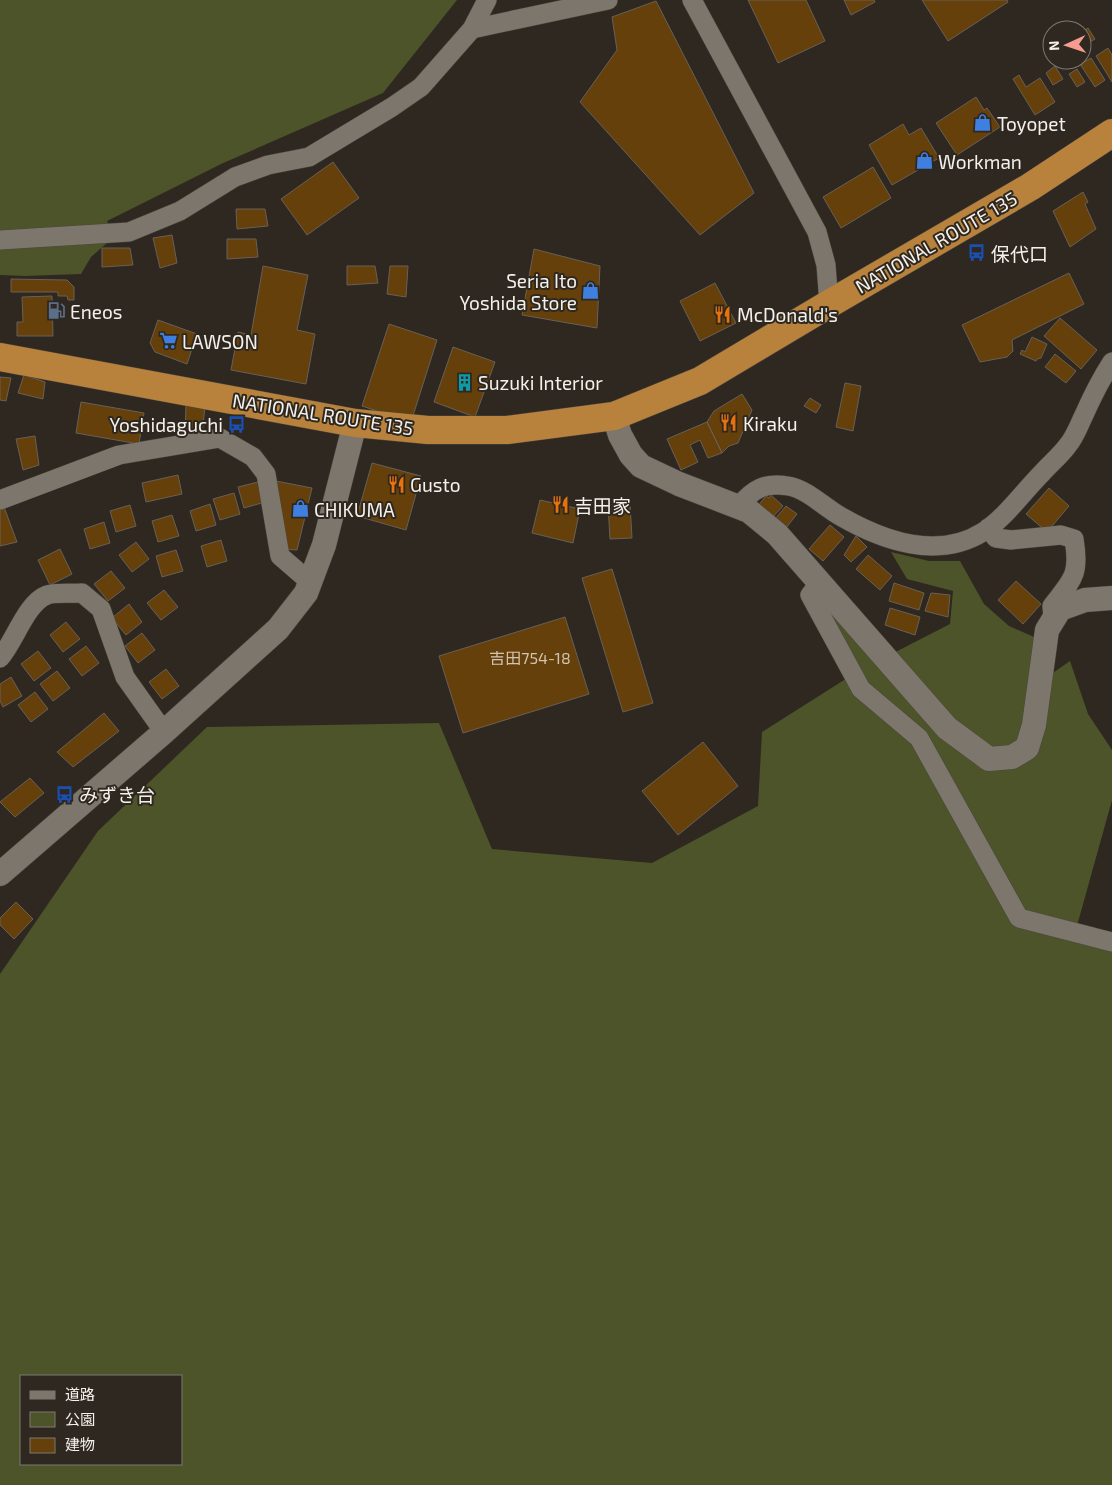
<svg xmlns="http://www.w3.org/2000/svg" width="1112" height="1485" viewBox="0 0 1112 1485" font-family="'Exo 2','Noto Sans JP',sans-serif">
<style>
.green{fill:#4e5429;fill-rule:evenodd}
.building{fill:#65400a;stroke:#686058}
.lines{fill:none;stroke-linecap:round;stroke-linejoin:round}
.minor-casing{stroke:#4b473f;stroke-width:20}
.tertiary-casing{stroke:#4b473f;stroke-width:25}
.trunk-casing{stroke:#4b473f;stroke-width:29}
.minor{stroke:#7d766c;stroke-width:19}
.tertiary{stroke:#7d766c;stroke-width:24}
.trunk{stroke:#b9823c;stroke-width:28}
.labels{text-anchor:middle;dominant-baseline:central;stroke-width:4;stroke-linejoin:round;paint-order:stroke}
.number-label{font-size:16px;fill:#d0c4b2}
.poi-label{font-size:19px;fill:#f4f0ea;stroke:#2e2820;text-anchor:start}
.street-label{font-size:19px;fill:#f4f0ea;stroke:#2e2820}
</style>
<rect width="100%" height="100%" fill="#2e2820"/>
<path class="green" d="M0,0h457l-74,93 -162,71 -114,57 8,15 -24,21 -10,17 -56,2 -25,-1z
M891,552l38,9h31l24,43 25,22 25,11 16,38 20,-14 18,53 24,36v50l-37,133 37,13v539h-1112v-511l98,-143 109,-104 232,-4 53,126 160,14 106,-57 4,-74 90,-57 -22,-64 46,51 74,-38 3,-33 -46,-12zM21,1376h160v88h-160z"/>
<path class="building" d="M748,0h58l19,41 -47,22z
M844,0h30l1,2 -24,13z
M922,0h85l1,2 -60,39z
M656,1l98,192 -54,42 -120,-133 37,-52 -5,-33z
M1088,28l7,11 -13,8v-15z
M1108,48l4,7v27l-16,-26z
M1091,58l14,22 -10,7 -15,-23z
M1055,66l8,13 -10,6 -7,-12z
M1077,69l8,13 -8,5 -8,-13z
M1019,75l7,12 14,-9 15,24 -20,13 -22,-36z
M976,97l8,13 3,-2 13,19 -43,28 -21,-32z
M903,124l6,11 12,-7 18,30 -47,27 -23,-40z
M333,162l26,36 -52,37 -26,-36z
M873,167l18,31 -50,30 -18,-31z
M1083,192l5,10 -3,2 11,25 -26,18 -17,-36z
M236,209h29l3,17 -31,3z
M172,235l5,28 -17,5 -7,-30z
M227,239h29l2,18 -31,2z
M102,248h28l3,17 -31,2z
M534,249l66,17 -3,62 -75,-13z
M263,266l45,9 -11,55 18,4 -9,50 -75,-14 7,-38 13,3z
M347,266h28l3,17 -31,2z
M390,266h18l-2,31 -19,-3z
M1069,273l15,31 -72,36 1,11 -6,6 -27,5 -18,-37z
M11,279l56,1 7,7v13h-6l-1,-4h-9v-4h-47z
M715,283l21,40 -36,18 -20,-40z
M52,296l1,40h-36v-14h6l-1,-25z
M1060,318l37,32 -16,19 -37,-33z
M158,320l39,14 -10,30 -32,-12 -5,-9z
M389,324l48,16 -26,82 -49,-16z
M1032,337l15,7 -6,14 -4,1 -1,2 -16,-7 2,-4 3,2z
M453,347l42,15 -20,55 -41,-15z
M1055,354l21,17 -10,12 -21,-16z
M24,375l21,7 -2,17 -25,-6z
M0,377l11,1 -5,23 -6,-1z
M845,383l16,3 -8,45 -17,-4z
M742,394l10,16 -14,33 -9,3 -7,7 -15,-31 7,-11z
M810,398l11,7 -5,8 -12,-7z
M81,402l63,11 -5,31 -63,-11z
M186,404l19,2 -3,29 -17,1z
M707,422l15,31 -14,5 -8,-18 -10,5 8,17 -17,8 -14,-31z
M35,436l4,29 -16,5 -7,-31z
M372,463l49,13 -15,54 -49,-14z
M178,475l4,19 -36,8 -4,-19z
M276,481l36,7 -15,62 -16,-1z
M258,482l7,20 -21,6 -6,-21z
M1049,488l20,18 -22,26 -21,-18z
M234,493l6,21 -20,6 -7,-21z
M771,495l12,11 -12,13 -14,-12 9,-11 3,2z
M540,500l40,9 -7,34 -41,-10z
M630,503l2,35 -22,1 -2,-34z
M210,504l6,21 -20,6 -6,-20z
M130,505l6,21 -20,6 -6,-21z
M786,506l11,8 -11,14 -11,-9z
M4,507l13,35 -17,4v-38z
M172,515l7,21 -21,6 -6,-21z
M104,522l6,21 -20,6 -6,-20z
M830,525l14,12 -21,24 -14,-12z
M856,536l11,11 -16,15 -7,-7z
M221,540l6,21 -20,6 -6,-21z
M136,542l13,17 -17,13 -13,-17z
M60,549l12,25 -22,11 -12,-25z
M176,550l7,21 -21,6 -6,-21z
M868,555l24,21 -12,14 -24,-21z
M612,569l41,134 -30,9 -41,-134z
M111,571l14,17 -17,13 -14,-17z
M1016,581l25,23 -18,20 -25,-24z
M894,583l30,10 -5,17 -30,-9z
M164,590l14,17 -17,13 -14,-17z
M931,593l19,2 -2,22 -23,-6z
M129,604l13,18 -16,13 -14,-17z
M890,608l30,9 -5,18 -30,-10z
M565,617l24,77 -126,39 -24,-77z
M66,622l14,17 -17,13 -13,-17z
M142,633l13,17 -17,13 -13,-17z
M86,646l13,17 -17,13 -13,-17z
M38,651l13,17 -17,13 -13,-17z
M166,669l13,17 -17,13 -13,-17z
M57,671l13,17 -17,13 -13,-17z
M11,677l11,19 -19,11 -3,-6v-17z
M35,692l13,17 -17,13 -13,-17z
M104,713l15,18 -46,36 -16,-15z
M703,742l35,44 -60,49 -36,-44z
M30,778l14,15 -29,24 -15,-15z
M16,902l17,17 -19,20 -14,-14v-7z"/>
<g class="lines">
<defs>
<path id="minor" d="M692,0l125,232 9,33 3,39
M472,29l136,-29
M0,240l129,-8 51,-21 55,-34 33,-12 41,-8 83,-50 29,-20 51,-58 15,-29
M0,500l119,-45 101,-17 33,19 13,17 14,82 30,26
M739,506c14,-17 26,-24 49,-20 19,3 36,21 52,30 43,25 98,44 143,16 22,-14 41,-41 59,-59 8,-9 19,-18 26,-28 7,-8 11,-20 16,-30 8,-18 17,-36 28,-53
M988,528l8,10 15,2 50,-5 13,4c6,36 -1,40 -22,67l1,13
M820,582l-10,13 51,94 58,49 100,180 93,24
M0,658c15,-17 26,-55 47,-63 7,-3 27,-1 35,-2l19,16 24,68 39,55"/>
<path id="tertiary" d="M614,416l6,19 11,20 10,11 38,18 70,27 28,23 170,194 42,31 23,-2 15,-9 7,-23 13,-95 13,-21 25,-9 27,-2
M0,874l164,-142 114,-103 28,-36 18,-48 31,-122"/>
<path id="trunk" d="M0,357l355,66 73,7h79l107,-14 86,-35 129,-77 201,-117 82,-54"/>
</defs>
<use href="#minor" class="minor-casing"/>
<use href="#tertiary" class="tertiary-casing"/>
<use href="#trunk" class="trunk-casing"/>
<use href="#minor" class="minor"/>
<use href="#tertiary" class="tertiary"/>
<use href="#trunk" class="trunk"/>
</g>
<defs>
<symbol id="shop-bare" viewBox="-9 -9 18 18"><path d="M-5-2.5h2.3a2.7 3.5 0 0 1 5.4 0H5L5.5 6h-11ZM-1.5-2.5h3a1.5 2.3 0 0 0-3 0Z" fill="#3f7fe0" stroke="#2e2820" stroke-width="2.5" paint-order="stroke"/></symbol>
<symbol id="bus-bare" viewBox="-9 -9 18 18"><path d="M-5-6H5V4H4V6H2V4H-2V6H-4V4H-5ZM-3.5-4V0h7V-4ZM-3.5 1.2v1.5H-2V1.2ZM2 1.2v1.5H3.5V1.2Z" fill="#1a4fb4" stroke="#2e2820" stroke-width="2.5" paint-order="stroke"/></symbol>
<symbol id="fuel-bare" viewBox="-9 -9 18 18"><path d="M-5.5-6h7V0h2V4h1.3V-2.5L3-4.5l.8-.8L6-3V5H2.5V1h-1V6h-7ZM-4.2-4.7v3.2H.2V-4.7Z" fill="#5c6f8a" stroke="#2e2820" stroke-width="2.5" paint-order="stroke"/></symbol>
<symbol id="restaurant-bare" viewBox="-9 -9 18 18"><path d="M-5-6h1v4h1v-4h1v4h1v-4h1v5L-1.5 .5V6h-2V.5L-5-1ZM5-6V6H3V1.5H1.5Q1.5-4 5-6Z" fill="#e8710a" stroke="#2e2820" stroke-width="2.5" paint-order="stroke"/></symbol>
<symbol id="supermarket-bare" viewBox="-9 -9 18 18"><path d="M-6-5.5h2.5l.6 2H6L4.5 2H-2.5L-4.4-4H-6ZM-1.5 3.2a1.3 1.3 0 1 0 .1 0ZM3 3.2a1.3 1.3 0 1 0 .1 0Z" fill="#3f7fe0" stroke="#2e2820" stroke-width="2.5" paint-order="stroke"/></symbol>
<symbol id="building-bare" viewBox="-9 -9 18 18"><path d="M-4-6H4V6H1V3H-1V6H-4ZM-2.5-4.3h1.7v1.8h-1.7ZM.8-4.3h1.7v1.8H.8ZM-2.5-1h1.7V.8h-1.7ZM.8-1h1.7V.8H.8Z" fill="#0f9aa8" stroke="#2e2820" stroke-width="2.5" paint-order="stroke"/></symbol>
</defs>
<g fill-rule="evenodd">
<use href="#shop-bare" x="970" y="110" width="25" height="25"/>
<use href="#shop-bare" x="912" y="148" width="25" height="25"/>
<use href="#bus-bare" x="964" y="240" width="25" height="25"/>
<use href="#shop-bare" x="578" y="278" width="25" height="25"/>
<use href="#fuel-bare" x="44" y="298" width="25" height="25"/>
<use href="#restaurant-bare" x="710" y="302" width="25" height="25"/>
<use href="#supermarket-bare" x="156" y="328" width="25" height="25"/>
<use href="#building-bare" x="452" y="370" width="25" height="25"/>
<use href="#restaurant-bare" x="716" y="410" width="25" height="25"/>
<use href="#bus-bare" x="224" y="412" width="25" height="25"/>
<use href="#restaurant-bare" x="384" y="472" width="25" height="25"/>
<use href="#restaurant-bare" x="548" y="492" width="25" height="25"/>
<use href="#shop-bare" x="288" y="496" width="25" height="25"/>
<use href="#bus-bare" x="52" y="782" width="25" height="25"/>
</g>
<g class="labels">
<g class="number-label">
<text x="530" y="657">吉田754-18</text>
</g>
<g class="poi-label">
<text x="997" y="123">Toyopet</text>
<text x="938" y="161">Workman</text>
<text x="991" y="253">保代口</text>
<text x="577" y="280" text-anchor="end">Seria Ito<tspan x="577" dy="22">Yoshida Store</tspan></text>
<text x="70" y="311">Eneos</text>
<text x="737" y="314">McDonald's</text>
<text x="182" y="341">LAWSON</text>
<text x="478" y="382">Suzuki Interior</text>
<text x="743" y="423">Kiraku</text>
<text x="223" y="424" text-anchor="end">Yoshidaguchi</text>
<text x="410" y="484">Gusto</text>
<text x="574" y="505">吉田家</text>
<text x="314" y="509">CHIKUMA</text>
<text x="79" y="794">みずき台</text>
</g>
<g class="street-label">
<text transform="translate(936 242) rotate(-30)">NATIONAL ROUTE 135</text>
<text transform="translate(323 414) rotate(9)">NATIONAL ROUTE 135</text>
</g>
</g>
<rect x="20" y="1375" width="162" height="90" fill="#2e2820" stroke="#7d7871"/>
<rect x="30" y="1391" width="25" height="8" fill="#7d766c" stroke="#7d7871"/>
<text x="65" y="1400" font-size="15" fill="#f4f0ea">道路</text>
<rect x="30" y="1412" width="25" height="15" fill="#4e5429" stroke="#7d7871"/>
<text x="65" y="1425" font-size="15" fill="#f4f0ea">公園</text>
<rect x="30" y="1438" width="25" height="15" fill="#65400a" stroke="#7d7871"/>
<text x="65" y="1450" font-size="15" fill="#f4f0ea">建物</text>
<g transform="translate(1067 45) rotate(267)"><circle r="24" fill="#2e2820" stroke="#7d7871"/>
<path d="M0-4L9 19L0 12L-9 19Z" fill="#f59c90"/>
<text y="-8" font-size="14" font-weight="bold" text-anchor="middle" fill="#f4f0ea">N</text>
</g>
</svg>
